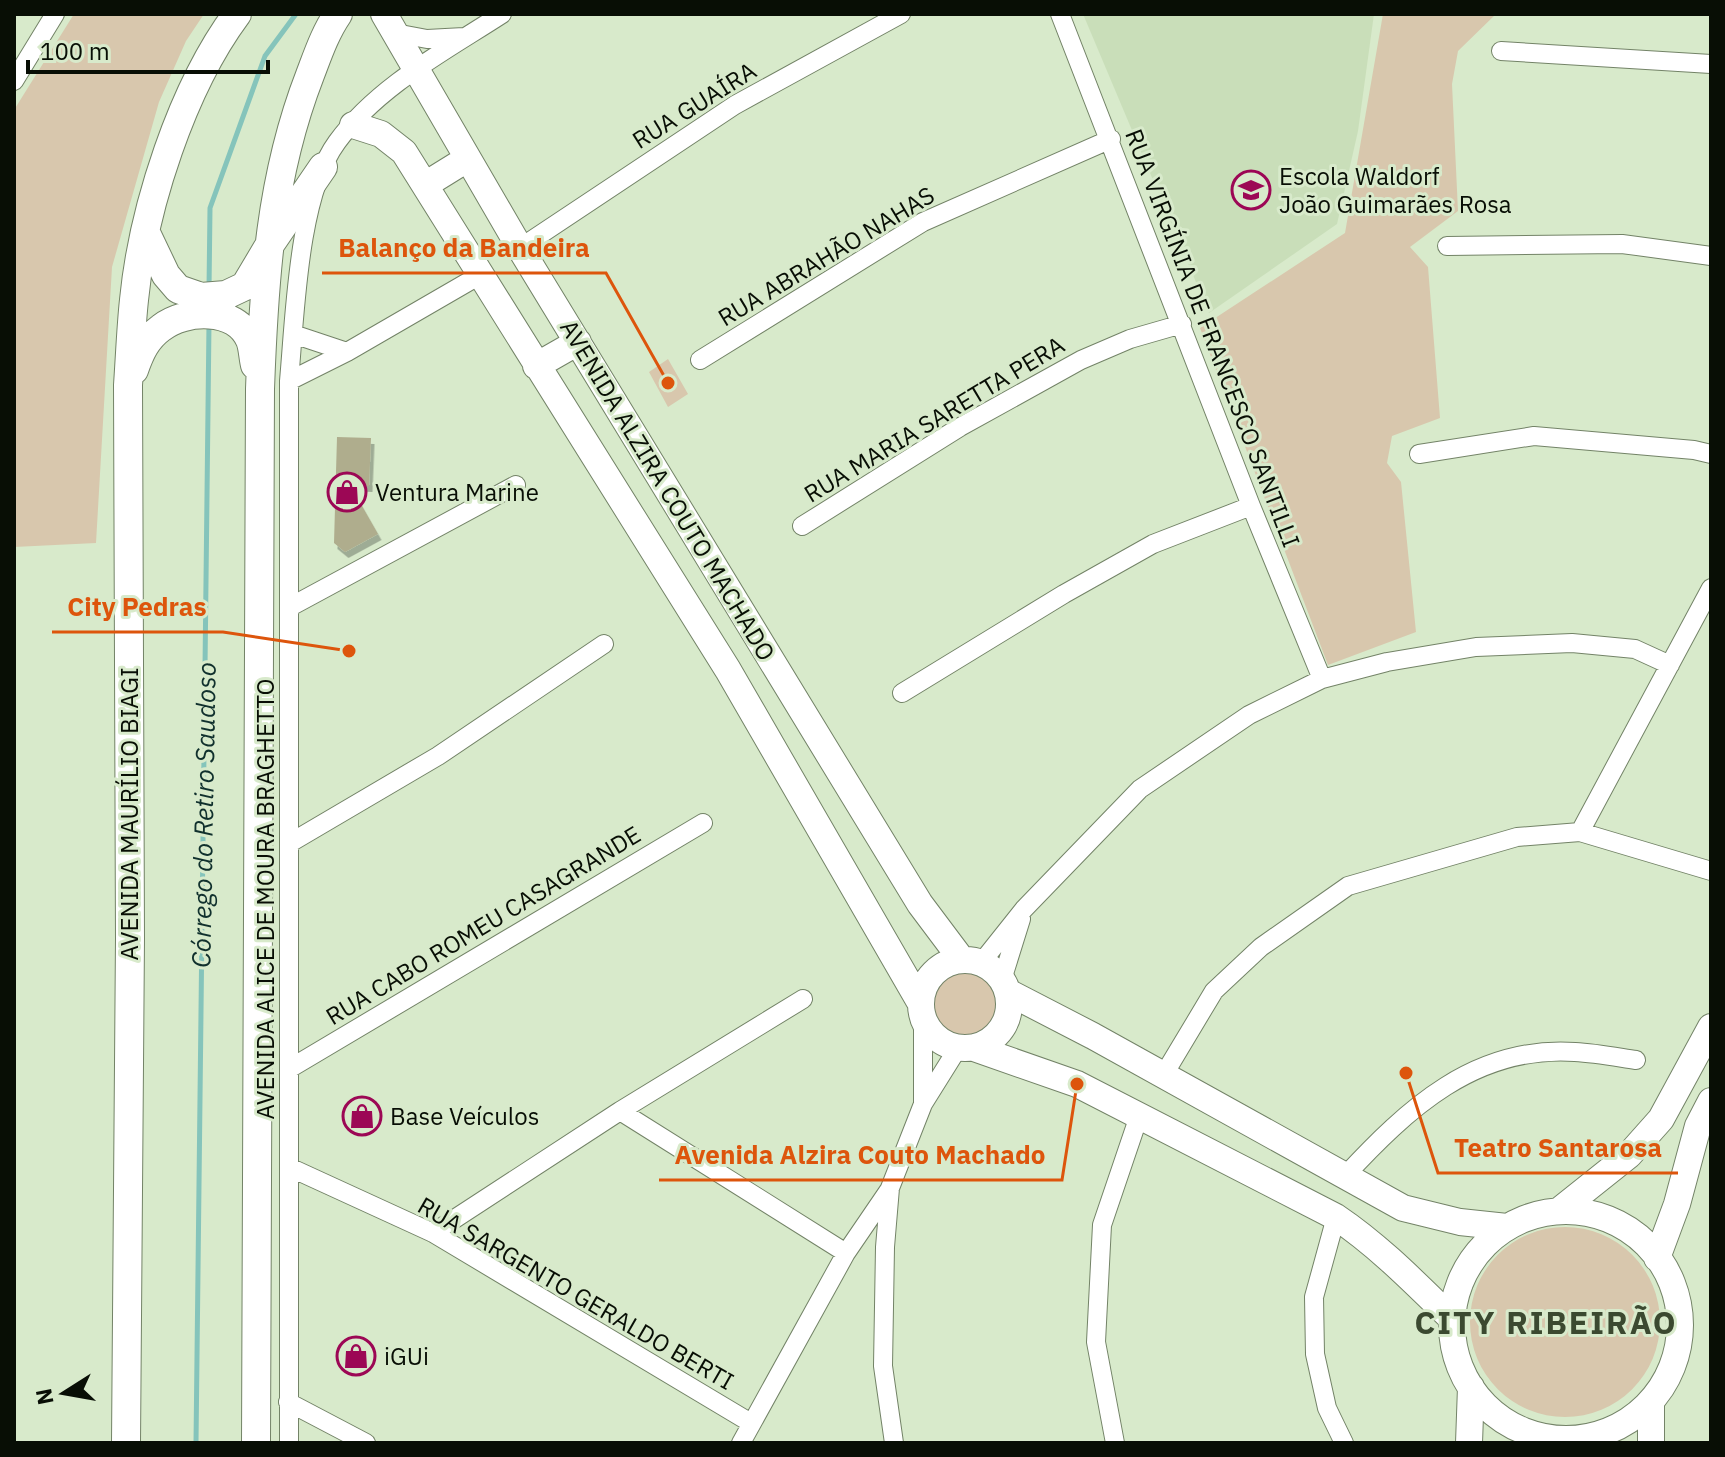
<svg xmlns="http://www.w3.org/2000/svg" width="1725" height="1457" viewBox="0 0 1725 1457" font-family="'IBM Plex Sans',sans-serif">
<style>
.built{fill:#c9deb9}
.green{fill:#d8c7ad}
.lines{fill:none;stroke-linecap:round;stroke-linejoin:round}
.stream{stroke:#85c4bb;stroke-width:5}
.building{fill:#afad8d;filter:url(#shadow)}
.street-casing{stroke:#738367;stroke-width:20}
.secondary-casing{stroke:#738367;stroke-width:28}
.primary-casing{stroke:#738367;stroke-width:30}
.street{stroke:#fff;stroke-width:18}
.secondary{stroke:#fff;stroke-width:26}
.primary{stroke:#fff;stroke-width:28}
.labels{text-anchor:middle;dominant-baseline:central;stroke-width:6;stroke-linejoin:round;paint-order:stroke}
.street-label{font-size:24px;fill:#080e05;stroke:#d8eacb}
.poi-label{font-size:24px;fill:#080e05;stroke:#d8eacb;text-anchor:start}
.water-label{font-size:26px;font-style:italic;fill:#10302d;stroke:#d8eacb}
.district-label{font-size:32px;font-weight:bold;letter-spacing:2px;fill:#3b4930;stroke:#d8eacb}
.leader{fill:none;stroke:#dd550c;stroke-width:3}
.callout-dot{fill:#dd550c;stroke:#d8eacb;stroke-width:3}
.callout-label{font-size:26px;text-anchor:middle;font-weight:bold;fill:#dd550c;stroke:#d8eacb;stroke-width:6;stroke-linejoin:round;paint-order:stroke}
</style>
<defs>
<filter id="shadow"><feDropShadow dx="3.5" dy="6" stdDeviation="0" flood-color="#0004"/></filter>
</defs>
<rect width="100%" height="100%" fill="#d8eacb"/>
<path class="built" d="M1083,14h291l-16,117 -21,93 -128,89z"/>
<path class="green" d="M74,14h130l-18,27 -27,61 -47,165 -16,276 -82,4v-437z
M1383,14h113l-38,37 -6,33 6,127 -48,36 18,20 12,151 -48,18 -5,27 14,19 15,150 -88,33 -128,-337 145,-95z
M668,359l20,35 -20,13 -19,-35z
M930 1006a35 35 0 1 1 70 0a35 35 0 1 1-70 0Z
M1470 1322a95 95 0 1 1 190 0a95 95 0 1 1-190 0Z"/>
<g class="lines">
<path class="stream" d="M209,289l1,-81 55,-152 31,-42
M196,1443l13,-1120"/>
</g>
<path class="building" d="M337,437l34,1 -2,48 -19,-1 28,49 -33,18 -11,-9z"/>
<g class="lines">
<defs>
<path id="street" d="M1060,14l191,492 71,173
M395,33l32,6 37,-2
M1501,51l210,13
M14,81l41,-67
M1447,246l175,-2 89,12
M520,248l215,-143 166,-91
M293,334l54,18
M700,360l223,-138 188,-83
M289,381l58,-29 133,-77
M1419,454l115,-18 160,14 17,4
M802,526l158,-99 121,-67 49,-21 52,-15
M290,607l226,-122
M902,693l162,-99 89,-50 98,-38
M1580,832l131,-244
M290,843l148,-87 166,-112
M981,963l43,-54 116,-120 109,-74 73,-36 65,-17 89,-15 96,-4 63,6 35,16
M1002,980l19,-61
M289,1069l414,-246
M1163,1076l51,-85 47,-44 87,-61 169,-49 63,-5 131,39
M923,1104v-85
M620,1111l226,142
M289,1167l144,66 318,190
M1344,1177c63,-68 131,-132 231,-125 20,1 41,5 61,8
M1336,1217l-22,80 1,57 12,54 17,35
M433,1233l187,-122 183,-112
M288,1402l78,41
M289,1443v-1062c6,-66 9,-186 48,-239 41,-56 108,-91 165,-128
M741,1443l105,-190 43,-63
M894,1443l-11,-77 2,-119 5,-59 33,-84 35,-56
M1115,1443l-19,-101 6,-117 37,-109"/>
<path id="secondary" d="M384,14l136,234 400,656 42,56
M353,125l28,9 23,18 324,518 193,334
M425,185l42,-26
M536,366l42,-24
M921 1004a44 44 0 1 1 88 0a44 44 0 1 1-88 0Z
M1008,992l85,44 310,172 57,14 47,5
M974,1048l103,36 259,133c43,29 79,66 116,102
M1560,1210l69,-55 32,-36 50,-92
M1452 1325a114 114 0 1 1 228 0a114 114 0 1 1-228 0Z
M1657,1258l20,-54 21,-78 13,-25
M1469,1443l2,-56
M1651,1443v-42"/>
<path id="primary" d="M146,233l20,42 12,14 23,8 25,-2 19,-9 22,-37 56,-82
M134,370c6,-17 12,-31 27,-42 24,-19 75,-21 89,12 3,7 3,17 5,25
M126,1443l4,-505 -2,-553c2,-28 3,-57 6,-85 9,-92 48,-212 103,-286
M256,1443l4,-1054c4,-109 10,-211 50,-314 8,-21 15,-42 28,-61"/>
</defs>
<use href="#street" class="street-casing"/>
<use href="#secondary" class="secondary-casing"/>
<use href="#primary" class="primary-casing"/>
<use href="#street" class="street"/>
<use href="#secondary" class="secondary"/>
<use href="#primary" class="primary"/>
</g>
<defs>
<symbol id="school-ring" viewBox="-11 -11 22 22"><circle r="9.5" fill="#d8eacb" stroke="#9c0755" stroke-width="1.5"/><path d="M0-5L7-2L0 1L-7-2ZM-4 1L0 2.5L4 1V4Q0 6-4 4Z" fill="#9c0755"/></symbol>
<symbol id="shop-ring" viewBox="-11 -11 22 22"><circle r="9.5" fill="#d8eacb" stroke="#9c0755" stroke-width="1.5"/><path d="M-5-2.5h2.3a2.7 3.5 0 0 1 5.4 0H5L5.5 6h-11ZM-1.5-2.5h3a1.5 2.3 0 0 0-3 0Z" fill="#9c0755"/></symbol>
</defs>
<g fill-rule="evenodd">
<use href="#school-ring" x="1229" y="168" width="44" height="44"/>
<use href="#shop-ring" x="325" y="470" width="44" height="44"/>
<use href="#shop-ring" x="340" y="1094" width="44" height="44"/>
<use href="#shop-ring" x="334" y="1334" width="44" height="44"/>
</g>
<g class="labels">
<g class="street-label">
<text transform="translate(694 105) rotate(-32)">RUA GUAÍRA</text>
<text transform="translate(826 256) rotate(-31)">RUA ABRAHÃO NAHAS</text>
<text transform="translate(1213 338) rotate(69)">RUA VIRGÍNIA DE FRANCESCO SANTILLI</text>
<text transform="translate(934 419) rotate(-31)">RUA MARIA SARETTA PERA</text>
<text transform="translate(668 490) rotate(59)">AVENIDA ALZIRA COUTO MACHADO</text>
<text transform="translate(129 814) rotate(-90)">AVENIDA MAURÍLIO BIAGI</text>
<text transform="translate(265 899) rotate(-90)">AVENIDA ALICE DE MOURA BRAGHETTO</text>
<text transform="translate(483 925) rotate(-31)">RUA CABO ROMEU CASAGRANDE</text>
<text transform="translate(576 1293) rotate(30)">RUA SARGENTO GERALDO BERTI</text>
</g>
<g class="poi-label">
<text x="1279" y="176">Escola Waldorf<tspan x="1279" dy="28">João Guimarães Rosa</tspan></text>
<text x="375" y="492">Ventura Marine</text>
<text x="390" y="1116">Base Veículos</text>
<text x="384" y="1356">iGUi</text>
</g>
<g class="water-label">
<text transform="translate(203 815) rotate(-89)">Córrego do Retiro Saudoso</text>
</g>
<g class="district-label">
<text x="1546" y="1322">CITY RIBEIRÃO</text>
</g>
</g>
<path class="leader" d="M668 383L606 273H322M349 651L223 632H52M1406 1073L1438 1173H1678M1077 1084L1062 1180H659"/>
<g class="callout-dot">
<circle cx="668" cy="383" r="8"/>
<circle cx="349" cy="651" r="8"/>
<circle cx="1406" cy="1073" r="8"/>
<circle cx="1077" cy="1084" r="8"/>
</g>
<g class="callout-label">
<text x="464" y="257">Balanço da Bandeira</text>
<text x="137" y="616">City Pedras</text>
<text x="1558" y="1157">Teatro Santarosa</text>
<text x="860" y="1164">Avenida Alzira Couto Machado</text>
</g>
<rect width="1725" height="1457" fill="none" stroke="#080e05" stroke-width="32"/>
<g transform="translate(64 1393) rotate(259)" stroke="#d8eacb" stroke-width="6" paint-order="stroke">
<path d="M0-6L14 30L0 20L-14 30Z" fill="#080e05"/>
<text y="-12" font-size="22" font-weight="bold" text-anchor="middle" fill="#080e05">N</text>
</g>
<path d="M28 60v12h240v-12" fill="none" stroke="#080e05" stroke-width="4"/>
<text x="40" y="60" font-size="24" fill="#080e05" stroke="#d8eacb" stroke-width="6" paint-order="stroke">100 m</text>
</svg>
